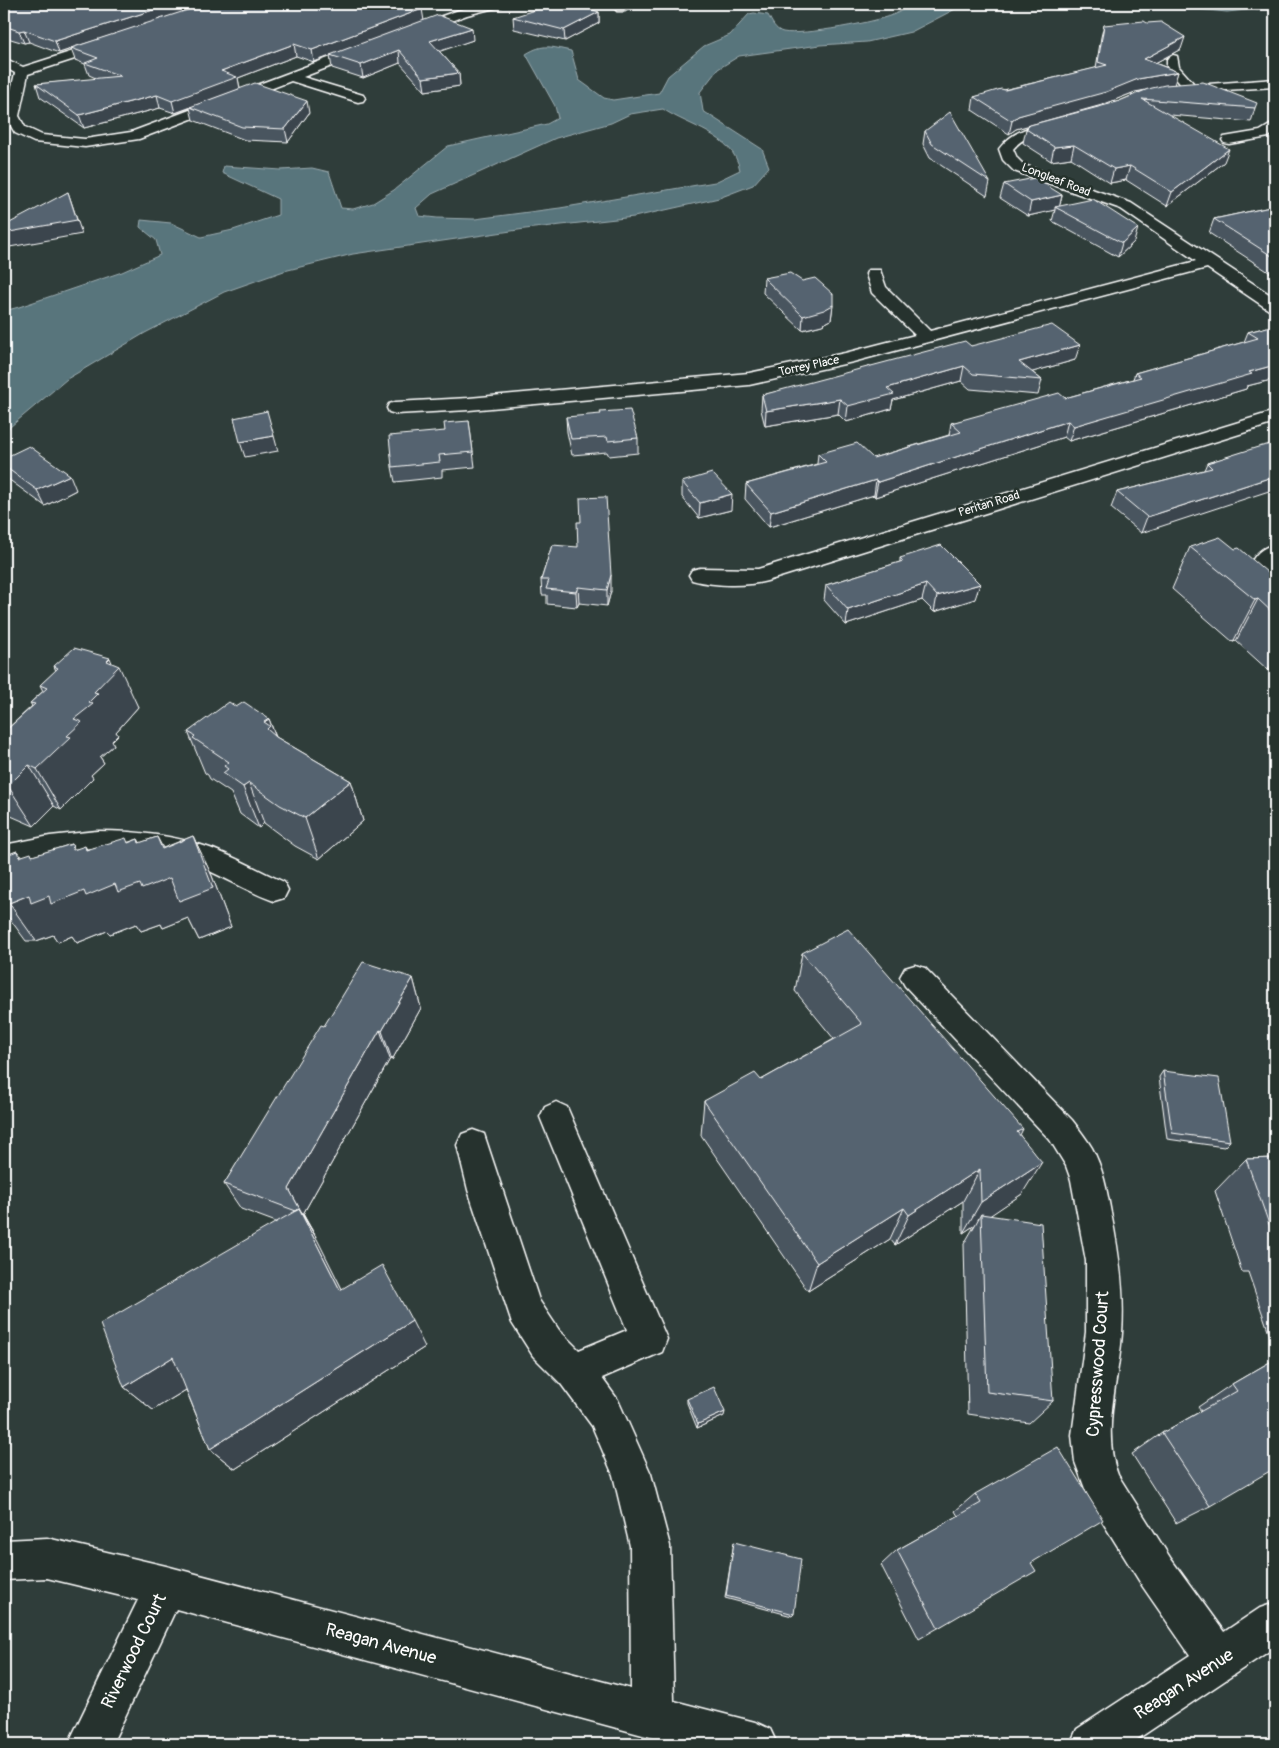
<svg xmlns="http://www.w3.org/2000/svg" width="1279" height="1748" viewBox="0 0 1279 1748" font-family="Pangolin,sans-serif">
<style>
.water{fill:#59747c;stroke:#9bacb0;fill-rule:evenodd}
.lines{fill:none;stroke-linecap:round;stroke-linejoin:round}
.minor-casing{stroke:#fff;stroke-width:3}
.minor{fill:#26332d;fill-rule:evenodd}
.wall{fill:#48555f;stroke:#fff}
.shaded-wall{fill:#3b454e;stroke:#fff}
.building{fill:#54636f;stroke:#fff}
.labels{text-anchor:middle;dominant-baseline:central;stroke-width:5;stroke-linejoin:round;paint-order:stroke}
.far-street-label{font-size:12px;fill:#fff;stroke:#26332d}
.near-street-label{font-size:18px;fill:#fff;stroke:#26332d}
</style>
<rect width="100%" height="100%" fill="#2f3d3a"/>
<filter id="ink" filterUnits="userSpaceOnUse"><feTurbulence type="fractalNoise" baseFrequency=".02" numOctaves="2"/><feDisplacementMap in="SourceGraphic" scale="10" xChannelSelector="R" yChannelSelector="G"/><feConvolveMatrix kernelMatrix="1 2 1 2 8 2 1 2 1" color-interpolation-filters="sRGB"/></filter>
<g filter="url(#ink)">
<path class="water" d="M910,4h55l-54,28 -44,10 -47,3 -81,11 -21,13 -18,23 3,19 59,38 7,18 -16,18 -34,13 -85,19 -109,12 -172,25 -69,17 -60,21 -79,41 -78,46 -63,53v-121l15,-4 103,-35 38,-17 -4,-15 -16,-13 1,-7 30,3 30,14 32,-7 45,-15v-16l-56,-26 2,-7 57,4 31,-2 17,4 12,36 12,1 20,-6 21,-13 54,-44 99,-22 11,-6 -3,-12 -29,-52c18,-11 25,-7 45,-3l8,29 25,18 9,2 46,-7 9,-17 36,-30 26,-11 19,-21 5,-1 14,2c4,7 7,15 15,17 19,4 96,-10 114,-19 5,-2 9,-6 13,-9zM663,109c26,18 70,25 77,61l-25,12 -155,26 -85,11 -38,-1 -18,-2 -3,-8 16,-14 124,-56 55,-15 19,-9z
M1143,4h132v3l-48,5z"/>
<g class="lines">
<defs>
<path id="minor" d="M484,4h20l-2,2 -35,9 -51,19h-8l-2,-3 2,-3 51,-18z
M611,4h12l4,5 -2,2h-8z
M108,40l4,1 2,3 -2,3 -84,27 -9,42 6,11 17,8 43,4 46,-7 232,-87 4,-1 6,4 -2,3 -68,26 60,18 2,3 -2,3 -5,1 -67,-21 -152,58 -54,8 -51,-5 -19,-9 -10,-17 10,-43 -11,-6v-9l19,9z
M1173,55l4,1 2,11 16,18 80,-6v8l-100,6 -2,-3 2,-3 7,-1 -15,-18v-9z
M1062,119l5,1 2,3 -2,3c-19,5 -41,7 -54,23l4,9 7,7 107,38 144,95v13l-6,-1 -62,-42 -354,94 -104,23 -280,25 -73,4 -7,-2 -2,-4 2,-4 7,-2 73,-4 280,-25 96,-20 70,-18 -43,-42 -6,-19 2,-4h12l6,17 44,44 266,-70 -75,-52 -107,-38 -11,-11 -4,-11c15,-21 39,-24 63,-30z
M1275,122v10l-6,5 -40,7 -5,-1 -2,-3 2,-3 36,-6z
M1275,411v12l-508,158c-22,6 -53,5 -75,-1l-3,-5 3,-5 8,-2 58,1z
M1275,544v17l-3,7 3,7v20c-12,-3 -21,-14 -25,-27 2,-13 13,-21 25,-24z
M97,831c39,0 77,4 113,17 26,9 49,23 74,34l4,8 -4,8 -10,3c-29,-10 -55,-28 -84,-38 -61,-21 -125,-9 -186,2v-20l46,-9z
M915,965l10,3 147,152c7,9 14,18 20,28 11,20 15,43 19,65 8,39 14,80 11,120 -3,47 -21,98 -4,142l53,84 53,73 36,-24 15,-5v44l-145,97h-60l7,-15 113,-74 -47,-68 -53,-85 -15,-40 -3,-27 14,-103v-71l-15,-81 -5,-14 -16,-26 -145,-154 -5,-9 5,-9z
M556,1102l11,5 100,232 -5,13 -60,26 16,22 33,74 19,72 4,155 81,21 15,7 7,15h-101l-500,-135 -64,135h-44l70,-144 -91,-22 -43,2v-40l43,-2 119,28 465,123 -1,-143 -17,-71 -21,-49 -31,-42 -28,-28 -21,-33 -44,-133 -11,-45 5,-11 11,-4 11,4 55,166 20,30 20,20 48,-20 -87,-213 5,-10z"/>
</defs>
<use href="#minor" class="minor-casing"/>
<use href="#minor" class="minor"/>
</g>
<path class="wall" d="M4,4h421l-11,2 10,15 49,19 -34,11 20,22 1,13 -35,5 -25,-28 -37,15 -31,-10 -2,-12 -16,6 -18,-6 -58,22 2,11 69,24 -21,29 -43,-2 -52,-20 -3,-12 -15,5 -15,-5 -76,20 -44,-31 -4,-13 62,-5 -9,-4 -4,-11 -10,-4 -4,-11 -12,4 -30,-11 -5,1 -20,-6z
M599,12v11l-34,18 -51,-12 -1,-12z
M1104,25l77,24 -26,14 23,9 -4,12 81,24 -4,14 -81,-7 54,47 -57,44 -41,-26 -16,3 -39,-25 -20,3 -28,-18 3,-14 91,-27 28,-12 -10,2 -33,13 -86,24 -7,5 -37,-24 2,-13 122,-29 5,-31z
M925,131l65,51 -3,14 -57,-38 -7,-14z
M1004,184l58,11 -3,11 75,36 -16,15 -66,-36 3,-11 -27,6 -28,-18z
M1275,206v70l-66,-43 5,-14z
M764,278l69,27 -2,15 -9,5 -20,5 -39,-37z
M1275,325v54l-28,7 -1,3 -177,52 -5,-4 -189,60 -1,-2 -105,32 -24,-28 1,-15 71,-20 1,-10 55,4 76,-23 2,-12 114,-25 68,-19 2,-6 109,-31 4,-10z
M971,346l104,14 -43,12 10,8 -4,15 -68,-6 -9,-8 -68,19 -2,9 -45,13 -8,-8 -73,12 -4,-16 1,-15z
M566,417l72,21v15l-29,3 -2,-4 -35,3 -5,-23z
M469,421l6,46 -33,3v7l-47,5 -3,-15 53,-36z
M1275,443l-134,90 -30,-25 6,-16 87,-22 3,-7z
M4,458l72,32 -31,16 -41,-30z
M682,482l49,28 -32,8 -17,-21z
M552,545l59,46 -4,15 -28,-3 -2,4 -30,-3v-9h-5l-1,-15z
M1190,547l45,2 40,30v95l-5,-4h-2l-32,-29 -3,1 -61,-53z
M900,558l75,41 -41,13 -12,-12 -76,25 -22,-25 2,-15 74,-23z
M112,663l26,44 -22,25 2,3 -6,6 2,4 -14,12 4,6 -13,12 2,3 -32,32 -7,-4 -20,20 -30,-13v-81l28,-26 -2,-3 13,-12 -3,-6 16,-14 -2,-5z
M236,707l33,12 7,18 75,44 12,40 -44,38 -24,-13 -31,-23 -5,5 -19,-14 -9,-21 -21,-14 -2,-4 -3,-2 -17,-41z
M193,836l19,40 19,51 -32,13 -11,-22 -25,10 -2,-4 -20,7 -5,-7 -26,10 -3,-3 -30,12 -5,-7 -14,6 -5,-7 -17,6h-10l-22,-30v-55l13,-5 4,5h12l39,-12 2,5h13l42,-7 9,-3 2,4 17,-6 6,11z
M802,953l221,176 -3,6 2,59 -32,21 63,186 -24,22 -61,-9 -4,-170 11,-19 -12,8v-32l-68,44 -5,-6 -82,52 -107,-156 3,-34 57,-21 73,-41 -39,-48z
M413,978l8,30 -29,52 -2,-1 -87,155 39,75 83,58 -190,122 -25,-20 -24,-59 -33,20 -29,-23 152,-165 -35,-13 -17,-25 100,-158z
M1163,1071l67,70 -6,6 -57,-8 -8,-62z
M1275,1158v192l-27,-78h-6l-27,-81 31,-32z
M1275,1359l-65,147 -34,17 -44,-69 30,-21 39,-22 -3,-4 34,-23z
M687,1399l37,17 -27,12 -10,-25z
M975,1494l56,69 -93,65 -19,11 -38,-74 16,-15 61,-34 -3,-5z
M734,1542l60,72 -2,2 -67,-18z"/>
<path class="shaded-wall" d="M172,4h40l-141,44v1l-12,4 -4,-12z
M395,4h30l-29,6z
M422,9l2,12 -110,41 -2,-12z
M599,12v11l-34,18 -1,-11z
M472,28l1,12 -41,14 -2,-13z
M24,30l5,12 -5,1 -5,-12z
M1185,37l-4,12 -41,22 4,-12z
M294,44l2,12 -58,22 2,11 -65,24 -3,-12 49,-30z
M399,50l1,13 -37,15 -2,-13z
M1178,72l-4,13 -39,7 -33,13 -86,24 -7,5 3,-13 6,-5 120,-37z
M459,73l1,13 -35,5 -2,-13z
M157,95l3,13 -76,20 -5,-13z
M307,101l2,12 -21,29 -3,-13z
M1074,145l-3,13 -20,3 3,-14z
M1229,149l-5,13 -57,44 5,-14z
M1130,166l-4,14 -16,3 4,-14z
M68,192l14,42 -78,14v-15z
M1062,195l-3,14 -4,-2v3l-27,6 3,-14z
M1138,228l-4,14 -16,15 4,-14z
M833,305l-2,15 -9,5 -20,5 1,-14z
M1080,345l-5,15 -60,17 4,-15z
M1275,365v14l-28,7 -1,3 -177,52 5,-15 175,-54z
M964,366l-3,15 -68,19 -2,9 -45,13 2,-16 39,-18z
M840,399l-2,15 -73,12 1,-15z
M1068,421l-4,16 -189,60 3,-15z
M274,436l4,15 -33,6 -5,-15z
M70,475l6,15 -31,16 -8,-16z
M1275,476v13l-134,44 6,-16z
M876,480l-2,15 -105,32 2,-15z
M732,494l-1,16 -32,8 1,-15z
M611,575v16l-4,15v-16z
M926,584l-4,16 -76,25 2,-15z
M980,584l-5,15 -41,13 3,-16z
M578,587l1,16 -2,4 -1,-15z
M1258,599l-22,42 -3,1 22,-42z
M1275,657v4l-5,9h-2z
M110,658l5,12 4,-4 19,41 -22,25 2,3 -6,6 2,4 -14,12 4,6 -13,12 2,3 -32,32 -24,-41 30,-33 7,-17 15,-17 5,-10 13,-31z
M269,719l15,41 -3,11 -17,-49z
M29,765l25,41 -20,20 -26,-40z
M351,781l12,40 -44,38 -14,-41z
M249,783l15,40 -5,5 -16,-41z
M193,836l19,40 19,51 -32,13 -11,-22 -25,10 -2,-4 -20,7 -5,-7 -26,10 -3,-3 -30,12 -5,-7 -14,6 -5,-7 -17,6 -27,-38 20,-8 57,-45 -1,-4 23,39 31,-42 -1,-4 21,40z
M413,978l8,30 -29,52 -10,-29z
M380,1030l10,29 -87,155 13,23 -14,-24 -13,-24z
M1042,1162l-20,32 -40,27 -1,-7 -6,11 -12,8 18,-31z
M980,1169l-17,32 -68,44 14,-30z
M904,1208l-14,31 -82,52 9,-28z
M299,1209l18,30 39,78 -16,-27z
M412,1321l13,26 -190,122 -25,-20z
M173,1357l26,25 -46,28 -29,-23z
M725,1412l-1,4 -27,12 1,-4z
M158,1741l32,3h-23z"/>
<path class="building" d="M4,4h168l-117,37 -31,-11 -5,1 -15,-5z
M206,4h202l14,5 -110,41 -18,-6 -73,27 16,6 -65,24 -15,-6 -78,20 -43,-31 85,-8 -36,-13 13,-5 -27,-10z
M553,4h21l25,8 -35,18 -51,-13z
M438,15l34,13 -42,13 29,32 -36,5 -24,-28 -38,15 -31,-10z
M1144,21l3,2 14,-1 24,15 -41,22 34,13 -40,7 -32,13 -88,24 -6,5 -38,-24 27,-8 4,1 102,-25 -9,-3 6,-37z
M1203,82l54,21 -2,5 -113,-9 87,50 -57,43 -42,-26 -16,3 -40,-24 -20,2 -28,-18 4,-4 87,-23 31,-13 17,-4z
M255,83l52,18 -22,28 -43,-2 -52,-20z
M950,112l40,70 -58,-38 -7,-13z
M1035,178l27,17 -31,7 -27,-18z
M68,192l9,28 -73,13v-7z
M1093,199l45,29 -16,15 -67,-36z
M1275,206v52l-61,-39z
M790,273l12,8 13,-3 18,16v11l-9,5 -21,6 -39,-38z
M1052,325l28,20 -61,17 23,18 -69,-6 -9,-8 -77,22 7,6 -46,12 -8,-7 -74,12 -4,-16 203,-54 6,5z
M1275,325v40l-26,7 3,2 -178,52 -6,-5 -190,61 -2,-2 -105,32 -25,-28 80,-22 -8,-8 39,-11 16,15 88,-26 -10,-9 108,-30 6,5 76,-21 -6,-4 123,-35 -10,-6z
M630,410l8,28 -30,3 -1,-4 -36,2 -5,-22 35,-3 -1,-2z
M267,411l7,25 -34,6 -6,-24z
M469,421l4,31 -34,3 1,7 -48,5 -3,-31 56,-5 -1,-8z
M1275,443v33l-128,41 -30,-25 95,-24 -5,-5 51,-16z
M29,446l41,29 -33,15 -33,-24v-8z
M712,473l20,21 -32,9 -18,-21z
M606,497l5,78 -4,15 -29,-3 -2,5 -30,-3 3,-9h-8l11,-35 26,2 -1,-25h4l-1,-24z
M1220,537l15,12 4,-1 36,31v36l-17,-16 -3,1 -65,-53z
M941,545l39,39 -43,12 -11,-12 -78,26 -22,-25 77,-24 -3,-3z
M74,648l36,10 -3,3 12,5 -25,26 4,1 -9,9 4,2 -19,15 8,3 -15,14 4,1 -34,32 -8,-4 -21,21 -4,-2v-52l31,-28 -5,-1 17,-15 -7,-3 18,-17 -4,-2z
M229,702l7,5 8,-5 25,17 -5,3 6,4 -3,3 9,8 75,44 -46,37 -25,-13 -31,-22 -6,4 -20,-14 5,-4 -4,-3 5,-4 -36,-24 2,-2 -7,-4z
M193,836l20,52 -34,13 -9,-23 -28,11 -2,-5 -22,8 -3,-8 -29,12 -2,-5 -33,13 -2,-8 -18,7 -2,-8 -20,8h-5v-47l13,-5 2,6 12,-4 1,3 40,-12 1,6 12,-4 1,4 40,-12 2,5 10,-4 1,4 18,-6 5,12z
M848,929l175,200 -6,3 25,30 -61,40 -1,-33 -71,46 -5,-7 -87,55 -113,-162 51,-28 6,7 101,-56 -60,-71z
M363,962l50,16 -31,53 -2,-1 -91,159 13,24 -3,-4 -3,2 -72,-27 97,-159 3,1z
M1163,1071l56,7 11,63 -58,-8z
M1275,1158v83l-29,-82z
M299,1209l41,81 42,-25 30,56 -202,128 -37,-92 -49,30 -24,-63z
M981,1214l60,9 12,178 -66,-9z
M1275,1359v109l-65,38 -48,-73 75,-42 -5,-7z
M714,1387l11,25 -27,12 -11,-25z
M1058,1447l45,73 -72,43 5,8 -98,57 -41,-78 84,-47 -6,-9z
M734,1542l67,17 -7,55 -68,-18z
M158,1741l9,3h-11z"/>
</g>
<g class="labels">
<g class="far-street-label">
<text transform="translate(1056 180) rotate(21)">Longleaf Road</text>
<text transform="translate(809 366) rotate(-12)">Torrey Place</text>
<text transform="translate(989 504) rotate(-17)">Peritan Road</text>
</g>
<g class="near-street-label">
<text transform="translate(1098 1364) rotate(-86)">Cypresswood Court</text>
<text transform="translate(381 1644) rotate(15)">Reagan Avenue</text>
<text transform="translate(134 1651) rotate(-64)">Riverwood Court</text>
<text transform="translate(1184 1684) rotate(-33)">Reagan Avenue</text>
</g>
</g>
<rect width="1279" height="1748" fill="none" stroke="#26332d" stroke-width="20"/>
<rect x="10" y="10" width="1259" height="1728" fill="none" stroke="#fff" stroke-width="2" filter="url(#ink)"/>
</svg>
